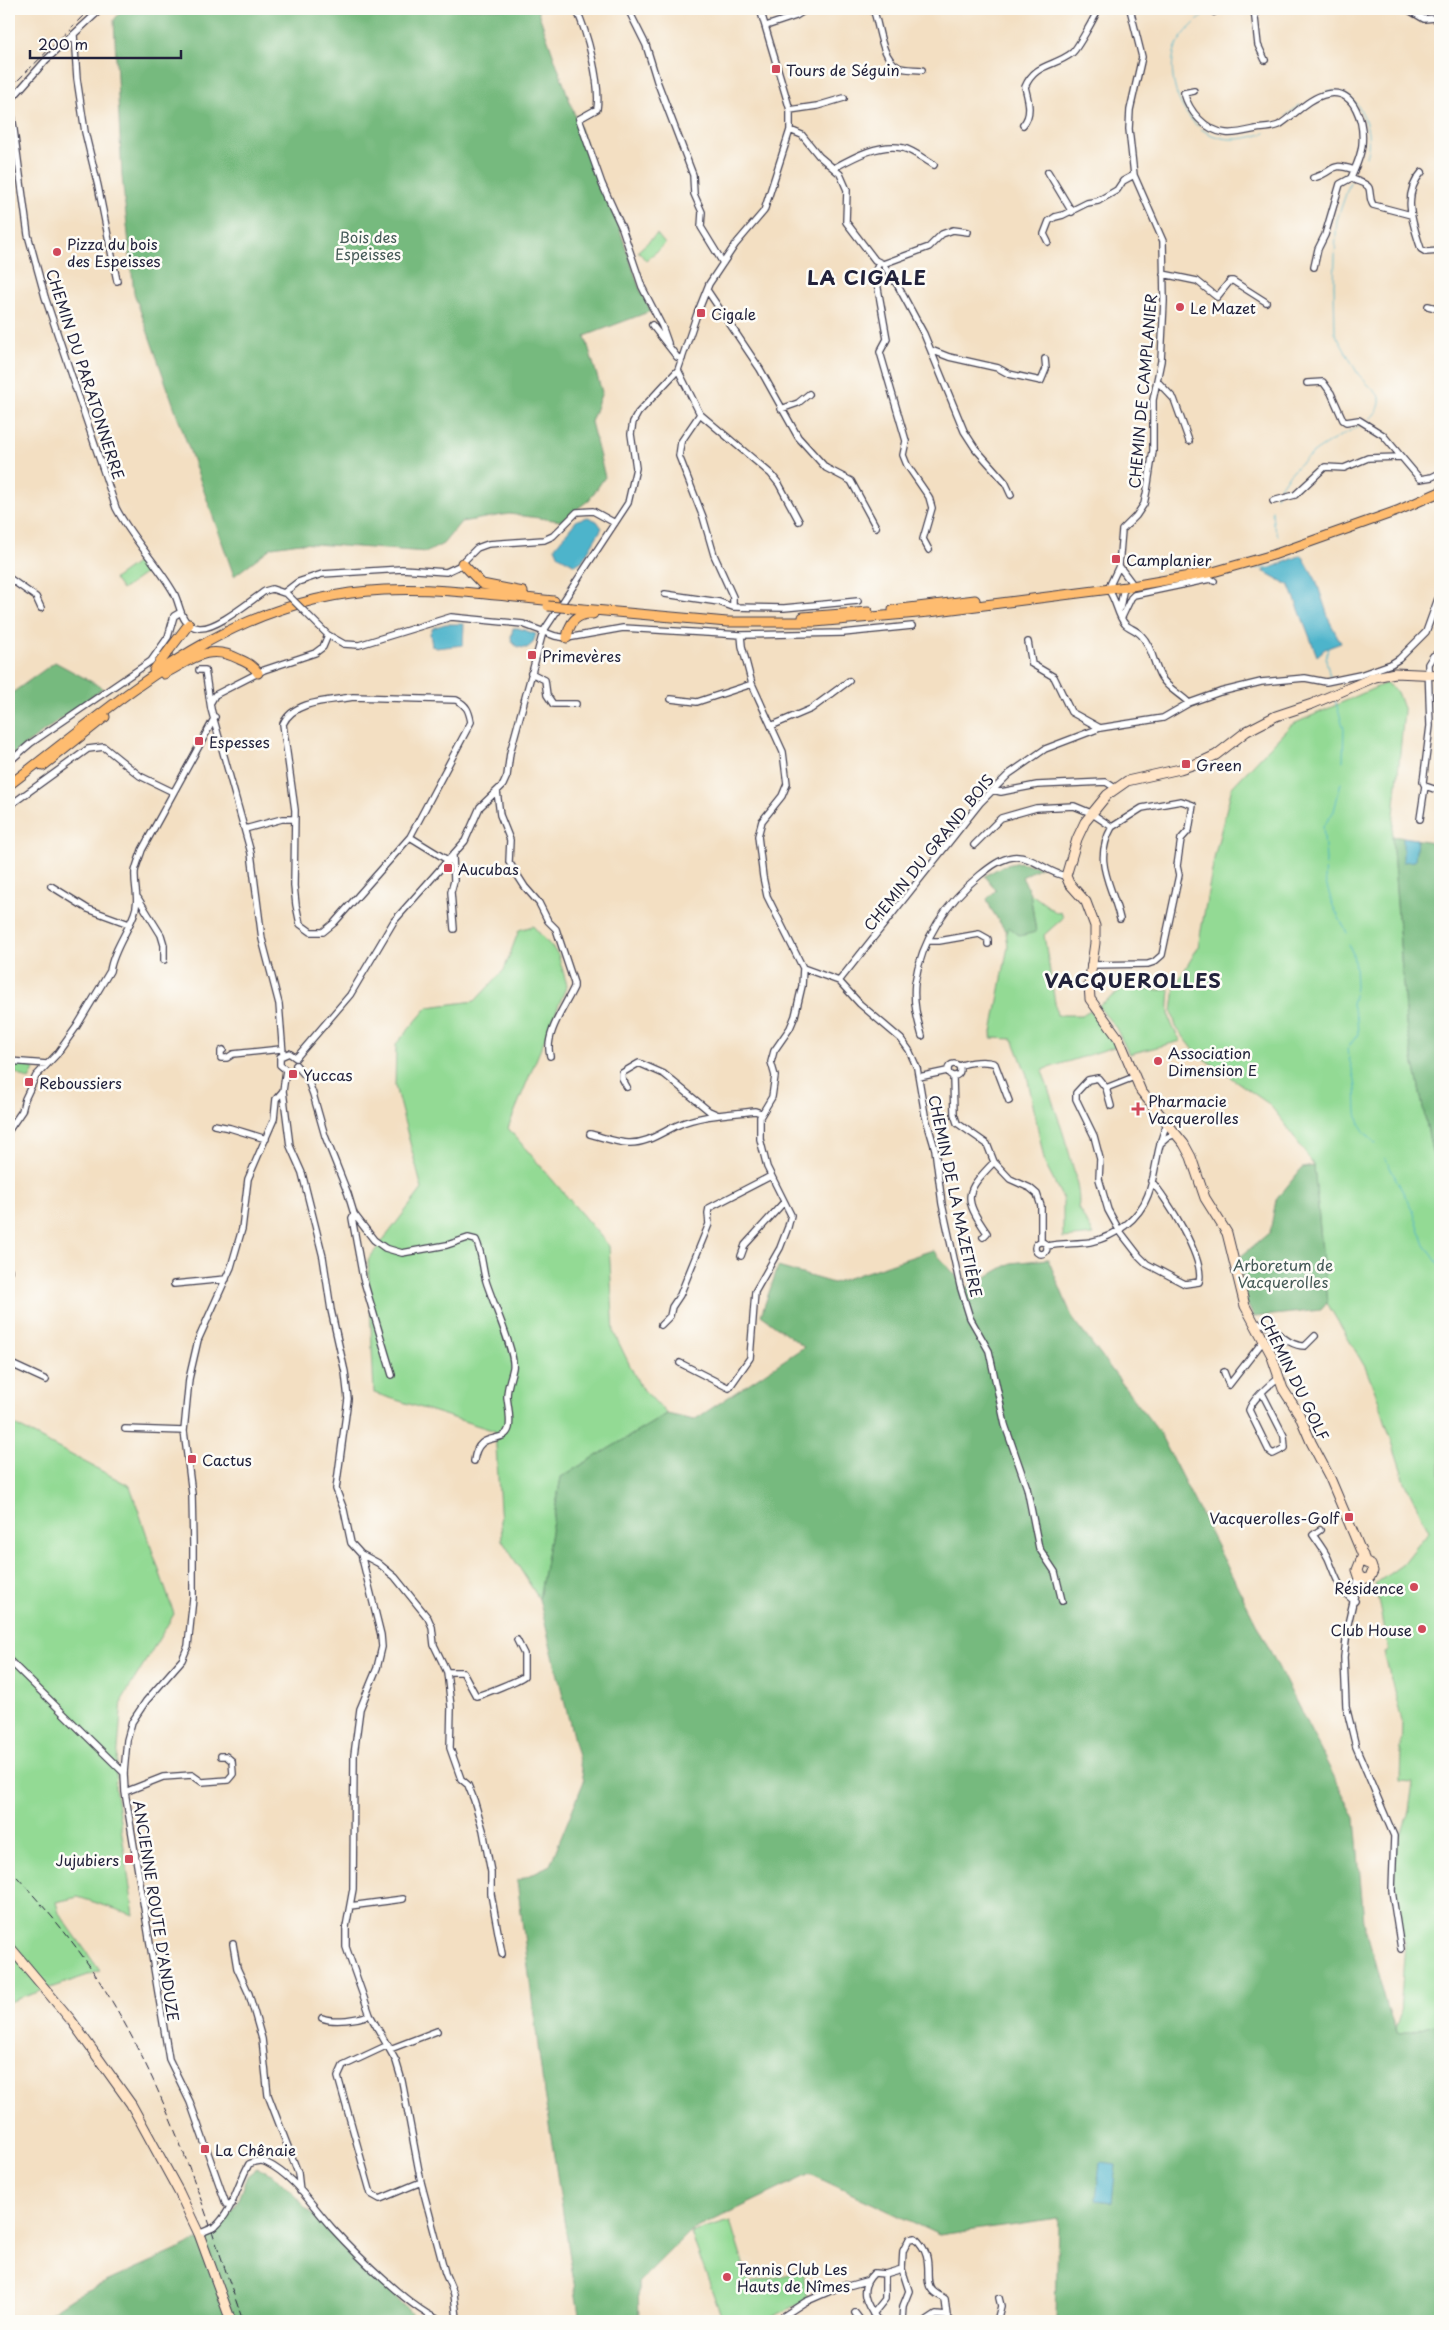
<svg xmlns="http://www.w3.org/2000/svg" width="1449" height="2330" viewBox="0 0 1449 2330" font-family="'Playpen Sans',sans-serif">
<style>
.green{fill:#93da94;stroke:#5a7e68}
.forest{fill:#76ba7e;stroke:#4c6e5c}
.water{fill:#4db4cb;stroke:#386b83}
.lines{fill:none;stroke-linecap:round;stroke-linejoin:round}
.stream{stroke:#4db4cb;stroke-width:1}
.street-casing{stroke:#413e4f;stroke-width:8}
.secondary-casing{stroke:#413e4f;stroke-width:11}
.primary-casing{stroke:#413e4f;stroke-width:11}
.street{stroke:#fff;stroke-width:5.5}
.secondary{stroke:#ffe4c6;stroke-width:9}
.primary{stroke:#febc70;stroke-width:9}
.rail{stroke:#22223b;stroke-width:1;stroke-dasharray:8 4;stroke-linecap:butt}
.street-bridge-casing{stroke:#413e4f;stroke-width:8;stroke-linecap:butt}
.primary-bridge-casing{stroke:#413e4f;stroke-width:11;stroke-linecap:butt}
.street-bridge{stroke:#fff;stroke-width:5.5}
.primary-bridge{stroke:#febc70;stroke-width:9}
.poi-dot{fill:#d1495b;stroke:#fdfcf7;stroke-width:2}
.labels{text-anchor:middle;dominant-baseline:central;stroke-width:5;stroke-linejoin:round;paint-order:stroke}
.poi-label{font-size:15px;fill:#22223b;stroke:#fdfcf7;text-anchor:start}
.park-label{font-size:15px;fill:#445956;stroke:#fdfcf7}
.street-label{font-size:15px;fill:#22223b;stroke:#fdfcf7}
.district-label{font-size:20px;font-weight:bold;letter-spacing:1px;fill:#22223b;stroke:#fdfcf7}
</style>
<rect width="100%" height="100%" fill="#fdfcf7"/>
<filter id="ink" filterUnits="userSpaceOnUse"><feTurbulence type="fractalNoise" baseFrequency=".02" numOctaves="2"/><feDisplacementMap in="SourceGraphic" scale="10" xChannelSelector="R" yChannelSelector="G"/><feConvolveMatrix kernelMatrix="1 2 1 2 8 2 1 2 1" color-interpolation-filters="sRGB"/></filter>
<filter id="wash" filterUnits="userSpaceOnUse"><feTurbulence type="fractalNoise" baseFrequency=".0096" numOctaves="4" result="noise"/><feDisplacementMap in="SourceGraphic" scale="20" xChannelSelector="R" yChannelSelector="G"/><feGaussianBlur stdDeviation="1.12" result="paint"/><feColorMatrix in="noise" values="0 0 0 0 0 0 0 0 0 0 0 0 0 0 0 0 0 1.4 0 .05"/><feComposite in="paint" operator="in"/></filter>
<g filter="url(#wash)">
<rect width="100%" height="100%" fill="#f3dfc2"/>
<path class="green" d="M657,234l8,10 -19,17 -8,-10z
M138,562l8,11 -24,17 -8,-11z
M1386,683l11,9 7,19 -12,125 14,188 28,137 6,7v854l-39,12 -4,-1 -1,-7 4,-12 5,-71 -11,-61 1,-28 14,-43 4,-29 -13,-1 2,-60 -18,-68 4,-2 -13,-67 28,-20 26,-33 -24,-49 -27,-83 -13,-32 -38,-64 -13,-137 -28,-41 -17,-21 -72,-50 -21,-27 -4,-15 3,-25 23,-40 17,-93 17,-67 59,-62z
M1030,893l27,20 4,-1 2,6 -19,17 13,80h25l8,-5 19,22 8,14 -75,24c8,26 43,118 36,138l16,27 -31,3v-39l-18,-35 -18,-89 -14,-36 -22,-1 17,-92 -2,-14 3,-5 27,5z
M533,926l25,28 9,31 -59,143 101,118 5,87 26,53 27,28 -106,63 -22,122 -37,-59 -7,-109 -121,-38 -6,-133 54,-71 -27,-103 1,-42 32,-37 47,-6 29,-31 15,-40z
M1124,989l46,1c-2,24 -3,30 11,51l-52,13 -13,-26 -18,-22z
M18,1063l17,5 -6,12 -15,-8z
M9,1422l121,64 44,128 -52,86 -7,87 19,128 -56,-18 -22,5 3,11 41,58 -91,31z
M730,2221l19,62 54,-12 5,29 -36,17 2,4h-51l-32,-88z"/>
<path class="forest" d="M123,9h414l62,174 20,44 20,60 12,24 -66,25 17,56 -11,30 14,55 -16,23 -28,21 -52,-7 -48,8 -18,22 -16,8 -127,-9 -28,4 -38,29 -100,-283 -12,-117 -8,-156z
M55,662l48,26 -94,69v-65l3,1z
M1392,836l48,7v325l-6,-7 -28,-137z
M1020,862l20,5 -18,10 8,16 6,39 -16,4 -11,-9 -3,5 -15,-23 -4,-10 9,-9 -11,-14 17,-10z
M1314,1166l13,137 -6,7 -67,7 -7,-13 -8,-46 31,-26 6,-32 26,-32z
M933,1250l34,38 44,-25 37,-4 25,60 86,113 196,386 9,104 23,85 10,26 4,1 39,-12v299h-384l2,-103 -119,17 -129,-61 -121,58 -51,51 1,38h-59l-36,-228 -27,-212 33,-16 34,-84 -45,-182 22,-122 106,-63 27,6 110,-73 -43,-32 17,-48 55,16z
M257,2168l17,7 140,141 13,5h-390l38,-25 142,-64 18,-25 12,-31z"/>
<path class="water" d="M588,517l9,4 5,7 -20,33 -7,4 -16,-9 -4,-9 22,-27z
M1302,555l14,25 14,42 11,21 -16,6 -8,7 -27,-70 -27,-15z
M445,624h19l-1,21 -27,3 -4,-2 -2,-13 3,-5z
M513,628h5l18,6 -3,9 -6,5c-8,0 -15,-2 -16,-11z
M1403,837l14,2 -2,22 -12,1z
M1100,2162l16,2 -4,38 -16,-2z"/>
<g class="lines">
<path class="stream" d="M1210,9c-12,12 -32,26 -36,44 -7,30 9,70 38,82 17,7 36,4 53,-2
M1326,92c33,-6 49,38 40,65
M1286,116l14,-11
M1350,182l-13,38 -1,13 -2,52 1,48 23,41 22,23c1,10 -3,15 -10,22
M1276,496c13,-33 53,-54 83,-70
M1272,510l1,14 5,11
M1212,577l32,-8 28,-1
M1328,648l-2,12 4,17
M1335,700l9,29 -1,32
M1341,783l-7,28 -11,16 3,32 -1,21 8,26 14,27
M1349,945l4,9 2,13 1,19 -4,19 5,14 1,15 -11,15c2,13 8,26 9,39 2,28 -3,35 20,56
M1385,1158l28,53 12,34 15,21"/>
</g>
</g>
<g filter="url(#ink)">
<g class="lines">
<defs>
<path id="street" d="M576,9c11,22 25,75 21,100l-18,10 23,65 20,44 20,59 20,39 6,17
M628,9l18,36 11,36 36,94 1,19 8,18 -1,15 22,36
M873,9c7,17 7,47 25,58 6,3 17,2 24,3
M1254,9l4,36 7,15
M1407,9l17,10 11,-1 5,3
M1214,12l4,-3
M766,26l30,-10 11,-7
M74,35l3,44 8,53 13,54 19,95
M1194,91l-10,2c5,18 21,38 42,40 9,1 21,-2 30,-4 7,-1 17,-1 23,-4 16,-10 29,-27 48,-31 29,-6 37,30 35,51 -1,12 -7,23 -11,33 5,4 15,4 18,10 2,6 0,11 4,17l38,10
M10,100l18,135 17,62 71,211c16,31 41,55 58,85 7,13 6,33 25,35 17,2 51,-27 66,-37l7,-2 15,5
M9,102l37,-42 55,-51
M790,110l27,-4 27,-8
M1023,125c10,-11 5,-26 2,-38 10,-24 29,-20 47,-34 5,-4 23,-36 26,-44
M790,130l12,5 17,21 21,18 7,16 -1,32 29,38 8,4 15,22 26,48 40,97 11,17 30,34 6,13
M834,168c20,-11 45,-25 69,-20 10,2 22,12 31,17
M1048,172l24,40
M1422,172c-21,23 -9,52 -1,77l5,3 14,-1
M1313,178c23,-6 15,-17 41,-8
M1048,242l-4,-8 5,-13 6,-4 8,-2 24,-12 11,-2 19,-11 6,-9 11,-6
M879,263l-4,9 12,67 -7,13 26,89 -3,14 4,10 22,32 3,11 -9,31 6,11
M883,264l46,-17 13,-13 11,-4 15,2
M1314,267l4,-18 7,-14 15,-51 11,-6
M1163,274l34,7 20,16 13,-16h3l33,21
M707,290l53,79 38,68 28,31 25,13 25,46
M1428,306l12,3
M652,325l25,32 5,2
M931,350l18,7 49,11 11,6 32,7 5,-12 -1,-10
M678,370l22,44 -19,28 -2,14 24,61 11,38 19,42v10
M1157,381l17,18 15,42
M1307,383l16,-1 8,11 12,27 3,2 13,-2 24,15 37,44 12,-2 8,-4
M781,409l17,-6 11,-9
M700,414l71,60 8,10 20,37
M1273,501l22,-6 30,-28 19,1 24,-10 33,-1
M1119,566l12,16
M9,578l27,19 5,11
M1110,585l9,-19 3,-36 14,-14 8,-12 3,-14 6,-39v-51l8,-39 3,-60 -1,-60 -29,-66 -5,-46 1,-19 12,-53 -12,-48
M1108,589c9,12 9,26 17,35 4,4 11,6 16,11 11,11 12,28 20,42 7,12 18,16 28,26
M285,592l13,-10 24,-8 80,-5 44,3 13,-6 18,-18 11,-4 56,-4 9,-4 24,-24 16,-1 22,12
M665,594l54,8 14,5 51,1 74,-7
M1120,608l3,-16 3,-5
M1122,617l9,-19 3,-3 76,-16 4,2
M328,635l16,9 15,1 92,-28 72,7 32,12 12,2 56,-10 118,7 102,-2 69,-7
M741,635l1,11 10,38 31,68 4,32 -5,12 -20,25 -4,15 5,41 4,19 36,72 36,13 21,23 41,35 8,11 8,18 8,47 10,34 7,55 18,82 10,32 19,33 16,74 22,63 12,60 16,24 7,29
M1028,642l4,22 22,13 17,35 29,16
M199,670h6l6,39 40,144 11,86 17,65 4,50
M531,673l14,7 2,15 6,9h23
M353,697l103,3c11,5 13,11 15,22l-61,115 -76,86 -11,9h-12l-11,-8 -4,-19 -2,-19 1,-76 -12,-86c11,-24 47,-23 70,-27z
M671,699l26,3 55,-18
M211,702l4,-7 49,-25 51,-17 8,-6 5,-12 -22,-22
M771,726l40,-17 38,-28
M9,762l22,-19 120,-82 17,-24 6,-21 7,-4
M1425,786l15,5
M993,790l8,2 36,-7 69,-3 9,6
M497,791l3,24 10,25 -1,22 16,25 14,16 9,18 8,8 18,54v4c-9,20 -30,47 -24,69
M9,806l79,-57 16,-2 36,29 33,16
M1420,819l5,-33 -2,-4 7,-56 -2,-62 5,-8 7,-4
M1112,827c-20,35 0,57 8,92
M245,829l37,-10h13
M410,837l39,24
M974,845l27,-27 35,-10 38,-2 17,7 21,14 30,-19 39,-7 12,4 -4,25 -8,9 -4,27 2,9 -17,80 -8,7 -6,2 -58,1
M453,856l1,25 -3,11 3,37
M51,886l37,23 41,15
M138,898l23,37 3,10v15
M929,941h10l40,-7 9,5v5
M839,981l141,-178 29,-29 36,-25 55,-21 63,-10 26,-15 31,-11 41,-10 44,-4 21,4 34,-7 31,-11 8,-5 27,-27 14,-39
M922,1036c-5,-18 -9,-34 -7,-53 6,-43 32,-81 65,-108 10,-8 20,-16 33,-18 20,-2 35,17 53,19
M223,1050l-2,1v7h6l6,-4 48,-5
M296,1058l54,-63 44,-74 71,-80 15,-34 23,-22 4,-9 3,-23 33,-121 85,-129 8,-35 -5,-34 2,-12 5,-9 40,-43 19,-56 12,-30 26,-39 29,-34 26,-81v-20l-30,-101
M9,1061l38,3
M948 1070a6 6 0 1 1 12 0a6 6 0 1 1-12 0Z
M296,1065l11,13 6,16 12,42 23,58 6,20 -2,4 11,60 29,97
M959,1066c9,-4 27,-6 36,-2l14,37
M286,1070l-6,-5v-8l9,-4 7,5
M919,1077l28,-6
M953,1077l1,37 3,9 30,21 7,18 16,17 20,9 7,6 4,12v35
M627,1087l-5,-9v-5l17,-10 25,11 45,37 9,4
M1106,1088l-8,-10 -10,2 -12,13v6l18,37 6,23 -1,20 9,31 11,20 20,26 8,8 38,20 14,-2c7,-22 -33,-85 -48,-101
M283,1091l7,55 12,27 21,84 8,53 14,62 3,27 -12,90 8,21 7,33 10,11 20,81 1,12 -5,21 -17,41 -6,46 -1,134 -7,38v20l24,68 26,46 6,20 19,101 24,91 9,21 3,24
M1111,1106l-5,-18 28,-11
M214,1125l16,3 36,11
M9,1130l13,-19 3,-12 11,-23 21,-22 20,-28 33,-55c3,-20 17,-38 24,-57 6,-14 0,-27 1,-42 1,-7 5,-15 7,-22l73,-133
M590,1134c12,3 25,8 38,9 19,1 34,-11 50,-18 22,-10 52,-11 77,-14l6,2
M1160,1144l8,-7 8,-3
M354,1214l20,26 11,8 17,5 45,-8 21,-7 8,2c6,12 6,27 10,41 5,17 30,72 27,87 -2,10 -6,18 -6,29 1,9 4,22 2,31 -5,18 -31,0 -35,33
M983,1237l4,-4c-25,-36 -22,-41 7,-71
M1035 1248a6 6 0 1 1 12 0a6 6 0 1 1-12 0Z
M1047,1246c14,-3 29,-2 43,-4 25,-5 49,-23 58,-47 9,-23 8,-49 19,-71
M741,1256l4,-11 39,-43
M9,1270v1
M174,1284l52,-5
M1255,1324c16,-5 27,22 50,22l10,-10
M661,1325l9,-9 2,-9 8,-12 29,-71 -1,-11 1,-5 62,-32
M9,1363l37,17
M680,1363l49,25 21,-30 5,-66 25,-44 8,-21 3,-12 -24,-48 -7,-28v-22l12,-20 3,-21 -4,-14 3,-11 16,-23 5,-12 7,-30 1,-18
M1224,1372l5,13 35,-45
M1262,1393l22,43 1,12 -12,6 -4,-3 -20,-41c4,-12 20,-25 30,-33
M125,1429l59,2
M1320,1530l-7,5c5,7 11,15 15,23 7,16 11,34 27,43
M361,1554l17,9 17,14 33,41 4,9 2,18 13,27 4,35 -1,41 11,31 7,6 6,15 9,30 8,42v22l11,60
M1359,1576l-11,48 -4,33 2,49 10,41 38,89 -2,55 9,58
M9,1660l115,113
M447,1672h16l13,24c6,-1 46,-17 48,-20v-22l-7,-14
M125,1792l38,-15 29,-2 10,7 26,-2 5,-6 -1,-13 -6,-5h-5
M350,1906l53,-7
M233,1944l4,24 12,26 13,45 6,56 30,78 2,18
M322,2018c13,5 36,1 48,-3
M388,2045l-45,21 -5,11 33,117 9,5 41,-17
M390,2049l47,-18
M232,2204h-6l-36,-102 -21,-43 -44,-267 -1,-19 3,-33 5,-18 14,-21 36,-41 6,-14 5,-48v-53l-1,-51 -8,-63 5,-52 9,-39 33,-73 11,-38 6,-50 26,-60 2,-20 7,-8 3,-21
M215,2227c18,-16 22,-42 34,-63 6,-3 12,-5 18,-1 27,13 45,43 65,65 21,23 83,86 111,93
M885,2274l17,-5
M855,2313l6,8
M873,2314l12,-15v-25l-11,-1c-17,16 -8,31 4,48
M453,2321l5,-3 5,3
M776,2321l29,-19 39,-17 4,1 18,-5
M902,2321l1,-15 6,-15 -7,-22 1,-18 6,-12 6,-1c22,20 7,41 17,52 3,4 9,6 13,9l2,17
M927,2321l9,-6 11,1 4,5
M997,2321l4,-15 -2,-8"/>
<path id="secondary" d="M1363,1555l-6,15 2,6 5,3 6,-2 3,-6 -2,-6 -5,-2
M1366,1563l-36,-85 -19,-36 -12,-28 -16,-25 -12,-35 -26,-48 -18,-73 -22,-35 -14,-41 -7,-13 -43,-53 -22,-52 -29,-40 -1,-14 6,-42v-17l-9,-24 -17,-19 -3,-7 11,-37 8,-17 22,-27 20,-14 53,-12 21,-7 15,-7 31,-24 29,-15 36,-12 63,-27 20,-4 45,2
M9,1946l62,74 60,84 48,88 20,42 32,87"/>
<path id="primary" d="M462,563l20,21 41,8
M572,608l155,14h88l114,-10 197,-25 87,-15 60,-17 124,-44 43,-19
M893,610l82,-10
M803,617l65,-5
M567,638c2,-15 9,-25 26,-24
M154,670l35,-46
M164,674c28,-15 45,-31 75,-15 8,4 14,6 19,14
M43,766l62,-49
M9,785c118,-89 218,-188 375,-195 57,-3 114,6 170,11"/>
</defs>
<use href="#street" class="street-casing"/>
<use href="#secondary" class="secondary-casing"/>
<use href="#primary" class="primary-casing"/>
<use href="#street" class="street"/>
<use href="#secondary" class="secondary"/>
<use href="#primary" class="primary"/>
<path class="rail" d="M9,89l81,-80
M9,1868c27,30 54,60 77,93 76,109 114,237 157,360"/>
<defs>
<path id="street-bridge" d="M287,594l19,19
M203,2232l12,-5"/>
<path id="primary-bridge" d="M548,606l24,2"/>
</defs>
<use href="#street-bridge" class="street-bridge-casing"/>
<use href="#primary-bridge" class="primary-bridge-casing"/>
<use href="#street-bridge" class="street-bridge"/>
<use href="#primary-bridge" class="primary-bridge"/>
</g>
</g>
<g class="poi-dot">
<rect x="771" y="64" width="10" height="10" rx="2.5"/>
<circle cx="57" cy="252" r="5"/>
<circle cx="1180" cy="307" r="5"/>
<rect x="696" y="308" width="10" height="10" rx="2.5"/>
<rect x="1111" y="554" width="10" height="10" rx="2.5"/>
<rect x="527" y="650" width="10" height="10" rx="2.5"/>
<rect x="194" y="736" width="10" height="10" rx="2.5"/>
<rect x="1181" y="759" width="10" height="10" rx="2.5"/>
<rect x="443" y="863" width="10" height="10" rx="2.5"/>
<circle cx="1158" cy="1061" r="5"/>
<rect x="288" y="1069" width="10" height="10" rx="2.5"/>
<rect x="24" y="1077" width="10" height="10" rx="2.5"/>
<path d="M1135.5 1101.5h5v5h5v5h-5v5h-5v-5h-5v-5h5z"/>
<rect x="187" y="1454" width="10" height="10" rx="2.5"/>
<rect x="1344" y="1512" width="10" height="10" rx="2.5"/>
<circle cx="1414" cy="1587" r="5"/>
<circle cx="1422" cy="1629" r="5"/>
<rect x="124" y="1854" width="10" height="10" rx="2.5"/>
<rect x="200" y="2144" width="10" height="10" rx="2.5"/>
<circle cx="727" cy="2277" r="5"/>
</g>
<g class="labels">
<g class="poi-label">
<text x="786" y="69">Tours de Séguin</text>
<text x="67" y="243">Pizza du bois<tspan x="67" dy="17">des Espeisses</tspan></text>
<text x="1190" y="307">Le Mazet</text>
<text x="711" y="313">Cigale</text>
<text x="1126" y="559">Camplanier</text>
<text x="542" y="655">Primevères</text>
<text x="209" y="741">Espesses</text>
<text x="1196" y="764">Green</text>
<text x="458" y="868">Aucubas</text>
<text x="1168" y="1052">Association<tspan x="1168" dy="17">Dimension E</tspan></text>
<text x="303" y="1074">Yuccas</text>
<text x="39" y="1082">Reboussiers</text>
<text x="1148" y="1100">Pharmacie<tspan x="1148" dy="17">Vacquerolles</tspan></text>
<text x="202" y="1459">Cactus</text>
<text x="1339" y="1517" text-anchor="end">Vacquerolles-Golf</text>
<text x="1404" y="1587" text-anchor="end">Résidence</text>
<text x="1412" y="1629" text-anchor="end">Club House</text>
<text x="119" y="1859" text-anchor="end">Jujubiers</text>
<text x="215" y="2149">La Chênaie</text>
<text x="737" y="2268">Tennis Club Les<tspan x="737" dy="17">Hauts de Nîmes</tspan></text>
</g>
<g class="park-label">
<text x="368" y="236">Bois des<tspan x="368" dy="17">Espeisses</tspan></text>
<text x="1283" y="1264">Arboretum de<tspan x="1283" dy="17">Vacquerolles</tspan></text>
</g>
<g class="street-label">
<text transform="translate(86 374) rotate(72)">CHEMIN DU PARATONNERRE</text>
<text transform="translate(1142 391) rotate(-85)">CHEMIN DE CAMPLANIER</text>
<text transform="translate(928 852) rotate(-51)">CHEMIN DU GRAND BOIS</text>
<text transform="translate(956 1196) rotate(78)">CHEMIN DE LA MAZETIÈRE</text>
<text transform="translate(1295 1377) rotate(64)">CHEMIN DU GOLF</text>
<text transform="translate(157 1911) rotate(81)">ANCIENNE ROUTE D'ANDUZE</text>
</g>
<g class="district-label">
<text x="867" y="277">LA CIGALE</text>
<text x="1133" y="980">VACQUEROLLES</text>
</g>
</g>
<rect width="1449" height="2330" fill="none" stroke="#fdfcf7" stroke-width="30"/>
<path d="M30 50v8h151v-8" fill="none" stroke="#22223b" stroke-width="2.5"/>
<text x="38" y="50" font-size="15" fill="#22223b" stroke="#fdfcf7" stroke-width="4" paint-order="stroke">200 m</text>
</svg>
